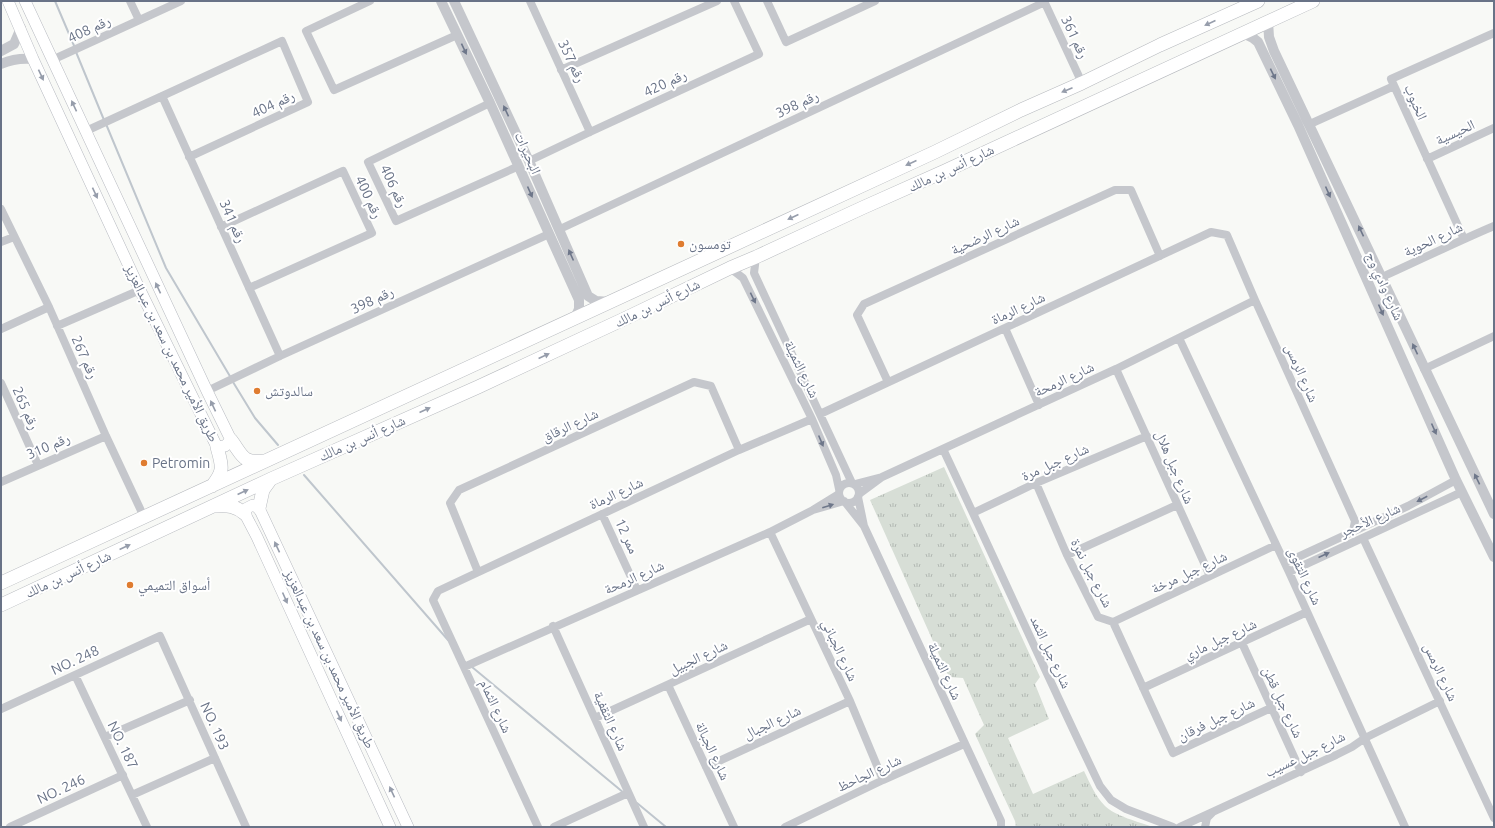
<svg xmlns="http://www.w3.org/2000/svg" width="1495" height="828" viewBox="0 0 1495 828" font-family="Ubuntu,'Noto Naskh Arabic',sans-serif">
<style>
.grass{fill:url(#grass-tufts)}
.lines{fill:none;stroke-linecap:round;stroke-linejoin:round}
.stream{stroke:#bfc6cd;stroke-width:2}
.secondary-casing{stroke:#b7bac1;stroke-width:12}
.primary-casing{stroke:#b6b9be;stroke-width:14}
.minor{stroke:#c5c7cc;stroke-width:8}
.tertiary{stroke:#c5c7cc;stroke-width:10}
.secondary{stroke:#fff;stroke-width:11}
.primary{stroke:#fff;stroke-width:13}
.oneway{fill:#969dab}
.oneway2{fill:#6e778a}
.poi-dot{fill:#df7c30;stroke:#fff;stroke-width:1.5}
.labels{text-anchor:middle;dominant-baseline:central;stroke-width:4;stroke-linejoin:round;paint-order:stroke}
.street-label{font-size:14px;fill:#697387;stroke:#fff}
.poi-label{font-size:14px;fill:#697387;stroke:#fff;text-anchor:start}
</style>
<defs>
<pattern id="grass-tufts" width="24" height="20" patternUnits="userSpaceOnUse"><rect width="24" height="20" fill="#d7ded6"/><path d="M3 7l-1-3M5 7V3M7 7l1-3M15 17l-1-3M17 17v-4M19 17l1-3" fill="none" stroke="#b2b8b3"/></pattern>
</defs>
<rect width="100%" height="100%" fill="#f8f9f6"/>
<path class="grass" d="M944,467l96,210 -5,7 14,35 -41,19 25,56 51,-23c6,12 11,25 21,35 10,10 34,16 48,21h-137l-1,-6 -40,-87 9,-9 -21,-47 -14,-1 -79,-177z"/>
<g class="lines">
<path class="stream" d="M55,1l20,47
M76,52l28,68
M106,124l60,144 65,110
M233,382l22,36 23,27
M304,475l144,165
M472,667l152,126
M637,803l29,24"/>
<defs>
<path id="secondary" d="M8,1l25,58 107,231 77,157 8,-1 6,-6 -24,-49 -182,-390
M390,827l-133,-290 -12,-23 2,-6 6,-3 6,3 149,319"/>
<path id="primary" d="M231,440c12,16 11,23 33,21
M212,486c13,-16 10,-20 5,-39
M216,506c12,-1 20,0 29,8
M259,508l4,-18 8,-11
M1,583l934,-431 86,-42 61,-27 78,-38 98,-44
M1,605l270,-126 207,-92 146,-68 106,-51 26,-11 106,-49 83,-37 368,-170"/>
</defs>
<use href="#secondary" class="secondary-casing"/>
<use href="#primary" class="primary-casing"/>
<path class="minor" d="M130,1l9,19
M370,1l-64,30 28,59 123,-55
M530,1l60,131
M767,1l19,41 89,-41
M1044,1l38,82
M52,60l129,-59
M561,70l156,-69
M162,96l118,260
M490,103l-122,59 28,59 123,-55
M1310,124l84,-38
M86,131l196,-90 26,61 -119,55
M1427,159l67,-31
M529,161l61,-29 169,-78 -25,-53
M1,209l48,98 57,129 38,81
M221,227l122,-56 29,62 -123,55
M560,229l485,-227
M1464,239l-73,-160 103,-46
M1,242l13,-5
M756,257l-2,16 98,210
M730,268l13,10 69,141 24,56 3,14
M1382,277c38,-17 74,-35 112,-51
M57,326l83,-36
M1005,328l34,77
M1,329l48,-22
M1179,338l110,234 116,255
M1116,369c32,69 62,138 94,207
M1424,369l70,-33
M888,382l-31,-67 7,-11 251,-114h16l29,66
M1,383l37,82
M207,391l73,-35 269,-122
M820,414l391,-182 16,3 28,65 100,221 -2,10
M943,449c53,112 103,225 157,337l11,14 15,9 47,18
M882,477l234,-108 139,-69
M1,482l105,-46
M839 493a10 10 0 1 1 20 0a10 10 0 1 1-20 0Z
M1036,483l31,72 31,62 15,5 60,131 98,-45
M855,484l27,-7 -23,17
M839,494l-26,16 31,-9
M845,502l19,24 -6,-29
M973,513l63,-30 111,-47
M602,514l35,76
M864,526l137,295v6
M770,532l80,169 33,79
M1363,538l131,280
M1067,555l110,-50
M1285,563l123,-57 48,-26
M478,572l-28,-69 9,-13 235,-108 17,4 28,64
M1289,572l173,-80
M1113,622l163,-77
M553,626l91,201
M1242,643l59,129
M464,667l306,-135 43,-22
M75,675l72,152
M668,685l66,142
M1143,688l164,-76
M1,709l159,-73 86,191
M595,718l216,-99
M105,737l85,-37
M706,767l144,-66
M132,795l83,-37
M10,827l113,-52
M538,827l-105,-227 5,-9 301,-141 73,-31
M554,827l74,-34
M785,827l98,-47 81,-36
M1180,827l156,-72 16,-8 13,-9 75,-37
M1205,827l2,-9 6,-6"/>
<path class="tertiary" d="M441,1l49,102 89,197v9l-4,9
M454,1l75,160 59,135 8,5 14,1
M1268,21l1,16 5,14 220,463
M1243,33l10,5 5,4 40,83 158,355 38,77
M1,51l13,-7 7,-16
M1,64c11,-5 20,-6 32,-5"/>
<use href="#secondary" class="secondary"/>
<use href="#primary" class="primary"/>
</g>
<defs><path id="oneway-solid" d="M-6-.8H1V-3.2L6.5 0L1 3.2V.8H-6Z"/></defs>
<g class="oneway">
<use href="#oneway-solid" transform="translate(1210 23) rotate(156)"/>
<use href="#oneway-solid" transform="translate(41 75) rotate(65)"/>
<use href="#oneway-solid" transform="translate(1067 90) rotate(157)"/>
<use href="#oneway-solid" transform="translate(74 106) rotate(-115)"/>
<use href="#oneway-solid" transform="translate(911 163) rotate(156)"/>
<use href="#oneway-solid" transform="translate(95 193) rotate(65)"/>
<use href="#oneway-solid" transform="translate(793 217) rotate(155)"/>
<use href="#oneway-solid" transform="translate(158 288) rotate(-115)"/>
<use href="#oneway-solid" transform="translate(544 356) rotate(-25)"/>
<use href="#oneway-solid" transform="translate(213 406) rotate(-115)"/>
<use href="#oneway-solid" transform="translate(425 410) rotate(-24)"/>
<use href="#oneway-solid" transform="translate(243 492) rotate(-25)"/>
<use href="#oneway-solid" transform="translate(125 547) rotate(-25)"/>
<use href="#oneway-solid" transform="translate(277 547) rotate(-115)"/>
<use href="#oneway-solid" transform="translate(285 598) rotate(66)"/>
<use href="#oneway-solid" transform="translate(339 716) rotate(65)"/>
<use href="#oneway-solid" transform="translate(392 792) rotate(-115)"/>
</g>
<g class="oneway2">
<use href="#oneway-solid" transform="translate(464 49) rotate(65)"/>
<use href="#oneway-solid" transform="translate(1273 74) rotate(64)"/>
<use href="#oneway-solid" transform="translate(506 111) rotate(-115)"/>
<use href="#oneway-solid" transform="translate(530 192) rotate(66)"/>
<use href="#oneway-solid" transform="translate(1328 192) rotate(66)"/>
<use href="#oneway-solid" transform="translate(1361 231) rotate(-115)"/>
<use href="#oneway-solid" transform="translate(571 255) rotate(-114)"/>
<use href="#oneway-solid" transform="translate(753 298) rotate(64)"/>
<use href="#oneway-solid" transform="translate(1381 310) rotate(66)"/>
<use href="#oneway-solid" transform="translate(1415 349) rotate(-115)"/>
<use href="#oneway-solid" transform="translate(1434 429) rotate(66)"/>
<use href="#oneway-solid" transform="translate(821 441) rotate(67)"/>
<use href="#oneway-solid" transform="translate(1477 479) rotate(-116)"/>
<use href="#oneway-solid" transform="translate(1422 499) rotate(152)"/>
<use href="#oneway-solid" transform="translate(828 506) rotate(-17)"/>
<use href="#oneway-solid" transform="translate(1324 555) rotate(-24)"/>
</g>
<g class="poi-dot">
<circle cx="681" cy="244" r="4"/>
<circle cx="257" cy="391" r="4"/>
<circle cx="144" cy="463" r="4"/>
<circle cx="130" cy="585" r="4"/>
</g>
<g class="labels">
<g class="street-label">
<text transform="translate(89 29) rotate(-25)">رقم 408</text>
<text transform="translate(1075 37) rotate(65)">رقم 361</text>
<text transform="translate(572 61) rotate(65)">رقم 357</text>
<text transform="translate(665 83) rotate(-25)">رقم 420</text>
<text transform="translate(1416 102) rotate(66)">الخبوب</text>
<text transform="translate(273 104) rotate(-25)">رقم 404</text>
<text transform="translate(797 104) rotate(-25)">رقم 398</text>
<text transform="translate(1455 132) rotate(-25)">الحيسية</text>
<text transform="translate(528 153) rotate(66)">البحيرات</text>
<text transform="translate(951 168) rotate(-25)">شارع أنس بن مالك</text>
<text transform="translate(394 186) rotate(65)">رقم 406</text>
<text transform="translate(369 197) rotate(65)">رقم 400</text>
<text transform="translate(233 221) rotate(66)">رقم 341</text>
<text transform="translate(985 235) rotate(-25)">شارع الرضحية</text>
<text transform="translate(1433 239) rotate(-25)">شارع الحوية</text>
<text transform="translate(1385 286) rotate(66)">شارع وادي وج</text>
<text transform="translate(372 300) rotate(-25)">رقم 398</text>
<text transform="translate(657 303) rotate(-26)">شارع أنس بن مالك</text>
<text transform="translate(1018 308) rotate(-25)">شارع الرماة</text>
<text transform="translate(172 353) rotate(64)">طريق الأمير محمد بن سعد بن عبدالعزيز</text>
<text transform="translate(85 357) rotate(66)">رقم 267</text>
<text transform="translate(802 369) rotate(64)">شارع الثميلة</text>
<text transform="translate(1302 373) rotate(66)">شارع الرمس</text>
<text transform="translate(1064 379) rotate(-25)">شارع الرمحة</text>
<text transform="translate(26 408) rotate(66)">رقم 265</text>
<text transform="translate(570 425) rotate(-25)">شارع الرقاق</text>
<text transform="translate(362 438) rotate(-24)">شارع أنس بن مالك</text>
<text transform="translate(48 446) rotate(-23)">رقم 310</text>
<text transform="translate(1055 462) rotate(-24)">شارع جبل مرة</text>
<text transform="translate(1175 467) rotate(67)">شارع جبل هلال</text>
<text transform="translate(616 493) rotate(-25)">شارع الرماة</text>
<text transform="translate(1370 520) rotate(-24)">شارع الأحجر</text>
<text transform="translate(627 536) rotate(65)">ممر 12</text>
<text transform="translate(1189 572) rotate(-25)">شارع جبل مرخة</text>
<text transform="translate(1092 573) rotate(63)">شارع جبل نمرة</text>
<text transform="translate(68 574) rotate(-25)">شارع أنس بن مالك</text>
<text transform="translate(1305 576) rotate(65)">شارع التقوى</text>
<text transform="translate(634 577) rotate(-24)">شارع الرمحة</text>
<text transform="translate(1220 639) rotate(-25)">شارع جبل ماري</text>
<text transform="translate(840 650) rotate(65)">شارع الجباني</text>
<text transform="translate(1051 652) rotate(65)">شارع جبل الثمد</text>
<text transform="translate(698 657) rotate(-25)">شارع الجبيل</text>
<text transform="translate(330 659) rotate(65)">طريق الأمير محمد بن سعد بن عبدالعزيز</text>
<text transform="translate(75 660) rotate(-25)">NO. 248</text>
<text transform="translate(945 671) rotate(65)">شارع الثميلة</text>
<text transform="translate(1441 672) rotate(65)">شارع الرمس</text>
<text transform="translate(1283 702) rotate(65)">شارع جبل قطن</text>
<text transform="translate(496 706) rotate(65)">شارع الثمام</text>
<text transform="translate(1216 719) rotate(-25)">شارع جبل فرقان</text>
<text transform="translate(611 721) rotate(66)">شارع الثقفية</text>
<text transform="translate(772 722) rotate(-25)">شارع الجبال</text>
<text transform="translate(215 726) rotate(66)">NO. 193</text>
<text transform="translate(123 745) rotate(64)">NO. 187</text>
<text transform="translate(713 751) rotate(65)">شارع الجبالة</text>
<text transform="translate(1305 754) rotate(-26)">شارع جبل عسيب</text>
<text transform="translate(869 773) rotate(-25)">شارع الجاحظ</text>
<text transform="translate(61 789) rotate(-25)">NO. 246</text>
</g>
<g class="poi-label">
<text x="689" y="244">تومسون</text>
<text x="265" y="391">سالدوتش</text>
<text x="152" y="463">Petromin</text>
<text x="138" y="585">أسواق التميمي</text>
</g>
</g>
<rect width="1495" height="828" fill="none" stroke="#697387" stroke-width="4"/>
</svg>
